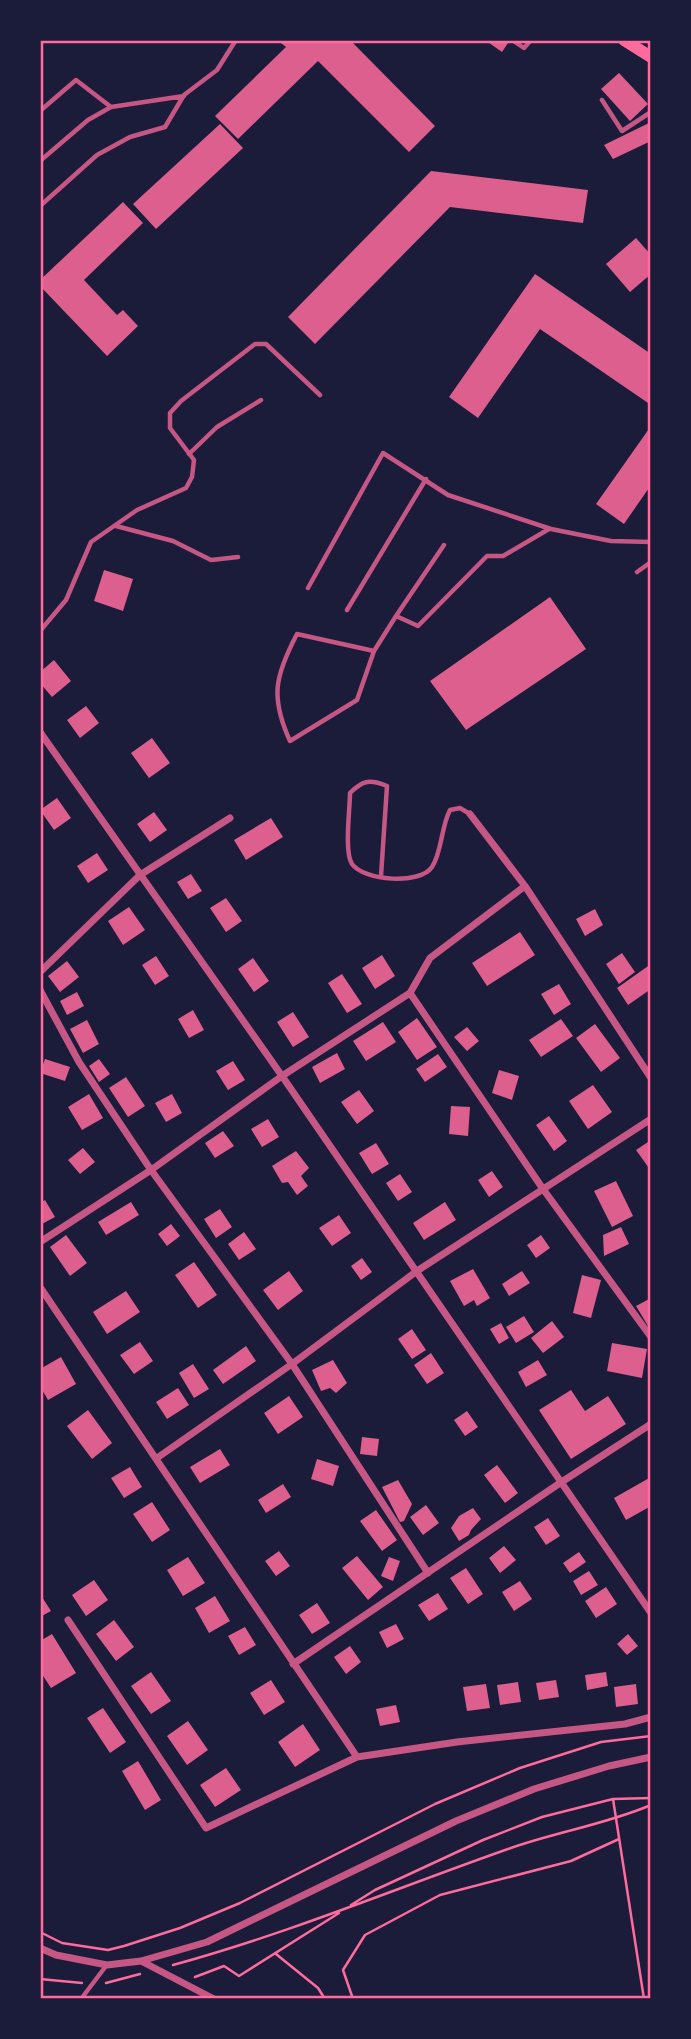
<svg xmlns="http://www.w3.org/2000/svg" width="691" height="2039" viewBox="0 0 691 2039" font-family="Barlow,sans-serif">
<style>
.building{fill:#dd5f8e}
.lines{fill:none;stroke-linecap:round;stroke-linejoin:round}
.path{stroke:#ff6b9d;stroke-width:2.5}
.service{stroke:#c65784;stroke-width:4.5}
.minor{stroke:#c65784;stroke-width:7}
.secondary{stroke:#ff6b9d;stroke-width:12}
.neatline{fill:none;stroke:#ff6b9d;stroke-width:2.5}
</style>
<rect width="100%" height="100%" fill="#1b1b3a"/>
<path class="building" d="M284,40h66l85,86 -26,26 -91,-91 -80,78 -23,-23 71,-69 -5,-4z
M485,40h25l-8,12z
M619,73l29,31 -18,17 -29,-32z
M651,122v19l-38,18 -9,-14z
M220,124l23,24 -87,81 -23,-25z
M431,171l157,19 -5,33 -133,-16 -135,137 -27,-27z
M123,202l20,21 -59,57 33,35 6,-5 15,16 -31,30 -67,-70v-6z
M636,238l15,17v19l-21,18 -24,-28z
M535,274l116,80v51l-111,-76 -62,89 -29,-21z
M651,426v59l-27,39 -28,-20z
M104,570l29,9 -10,32 -29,-10z
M550,597l36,52 -120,81 -36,-49z
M54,660l17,21 -19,16 -12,-14v-11z
M86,706l13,17 -19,15 -13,-18z
M152,738l18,25 -21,15 -18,-25z
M57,798l14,20 -17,12 -14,-20z
M154,812l13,18 -17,12 -13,-18z
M271,818l12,19 -37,23 -12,-20z
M97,853l11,17 -20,13 -11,-17z
M191,874l11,17 -14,8 -11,-17z
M226,898l16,23 -16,11 -16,-24z
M129,907l16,23 -22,15 -15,-24z
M595,909l8,16 -18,11 -9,-17z
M520,932l15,23 -48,31 -15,-23z
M622,953l13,19 -16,12 -13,-20z
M382,955l13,21 -20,13 -13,-21z
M156,956l13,20 -14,9 -13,-20z
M253,958l16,23 -15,11 -16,-23z
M67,961l12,16 -19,15 -12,-16z
M651,964v25l-23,16 -11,-17z
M342,974l20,30 -15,9 -19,-30z
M559,984l12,20 -17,11 -13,-21z
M77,992l7,14 -17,9 -7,-14z
M193,1010l11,20 -15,8 -11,-19z
M293,1012l16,25 -16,10 -16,-25z
M417,1018l20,29 -20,13 -19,-28z
M561,1019l12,17 -32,21 -12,-17z
M87,1020l12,24 -16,9 -13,-24z
M383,1022l13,20 -30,19 -13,-20z
M595,1024l25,34 -19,14 -25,-34z
M467,1027l12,14 -12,10 -13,-14z
M337,1053l8,16 -25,14 -8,-16z
M438,1054l9,13 -22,15 -9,-13z
M45,1059l25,8 -5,14 -25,-8z
M99,1059l11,15 -11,8 -10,-16z
M233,1061l12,19 -17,10 -12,-19z
M499,1070l20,6 -7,24 -20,-7z
M126,1077l19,29 -17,11 -19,-29z
M593,1085l19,27 -24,17 -19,-28z
M359,1090l15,21 -17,13 -16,-22z
M89,1094l14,24 -21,12 -14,-23z
M172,1094l10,19 -16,9 -11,-19z
M451,1106l19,1 -2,29 -19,-2z
M549,1116l18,25 -13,10 -18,-26z
M268,1119l11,18 -17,10 -11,-18z
M223,1131l11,15 -19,12 -10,-15z
M651,1140v31l-15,-21z
M376,1143l13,21 -17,10 -13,-21z
M83,1148l12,14 -15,12 -12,-14z
M296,1151l13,17 -8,8 7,10 -11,9 -9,-13 -6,1 -10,-17z
M492,1171l11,16 -14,10 -11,-17z
M400,1174l12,18 -14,9 -12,-18z
M616,1181l17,35 -21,11 -18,-36z
M45,1200l10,17 -15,8v-22z
M131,1202l8,13 -33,20 -8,-13z
M445,1202l11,18 -32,20 -11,-17z
M220,1209l12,18 -16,11 -12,-19z
M339,1215l12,18 -19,13 -13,-18z
M171,1224l9,12 -13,10 -9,-12z
M621,1227l8,17 -25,12 -1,-21z
M244,1232l12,17 -17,11 -11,-16z
M66,1235l21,28 -17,13 -20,-29z
M541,1235l9,13 -14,10 -9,-13z
M362,1258l10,14 -11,8 -10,-14z
M194,1262l23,33 -19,13 -23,-33z
M473,1269l17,29 -13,8 -3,-6 -10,6 -14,-25z
M289,1271l14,20 -25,19 -15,-20z
M522,1271l8,12 -21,13 -7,-12z
M582,1275l19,5 -10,38 -18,-5z
M126,1291l14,21 -33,22 -14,-22z
M651,1298v27l-3,1 -12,-20z
M524,1316l10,16 -18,11 -10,-16z
M552,1321l12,16 -21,16 -12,-15z
M501,1323l8,15 -10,6 -9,-15z
M412,1329l14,21 -14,9 -14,-20z
M140,1342l13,19 -19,13 -14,-19z
M612,1343l35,6 -5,29 -35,-7z
M246,1346l10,15 -33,23 -10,-14z
M431,1353l13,20 -17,11 -13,-19z
M61,1357l15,27 -28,16 -8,-14v-17z
M333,1360l14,23 -11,10 -6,-5 -9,3 -9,-21z
M538,1360l9,15 -21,12 -8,-15z
M193,1364l16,25 -15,9 -15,-25z
M178,1388l11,17 -22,14 -11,-17z
M571,1390l14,21 23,-15 18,28 -55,35 -32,-49z
M289,1396l14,21 -25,17 -14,-21z
M88,1410l24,33 -20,16 -25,-33z
M467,1411l11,16 -13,9 -11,-16z
M362,1437l17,2 -2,17 -17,-2z
M220,1449l10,16 -30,18 -10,-16z
M317,1459l22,7 -6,20 -22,-7z
M497,1465l21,28 -13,10 -21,-28z
M130,1467l12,20 -18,11 -13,-20z
M651,1477v29l-25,14 -12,-22z
M398,1480l14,24 -8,17 -4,1 -18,-35z
M283,1484l8,13 -25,16 -8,-13z
M152,1502l18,28 -18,12 -19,-28z
M426,1505l13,18 -16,12 -13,-18z
M473,1508l8,11 -10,11 -2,5 -10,6 -8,-13 8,-12z
M376,1510l21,30 -15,11 -22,-30z
M548,1518l12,18 -14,9 -12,-18z
M504,1546l12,14 -16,13 -11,-15z
M279,1551l11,15 -14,10 -11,-15z
M579,1552l7,10 -16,11 -7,-10z
M357,1556l26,31 -15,13 -26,-32z
M188,1557l17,26 -22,13 -16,-26z
M389,1557l11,4 -7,20 -12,-5z
M466,1568l17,26 -15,10 -18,-26z
M589,1571l9,14 -17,10 -8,-14z
M94,1580l14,20 -22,16 -14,-21z
M520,1581l12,18 -18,12 -12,-19z
M606,1587l11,17 -21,14 -11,-17z
M438,1593l10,16 -19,12 -11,-16z
M215,1596l15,25 -21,12 -14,-25z
M42,1597l9,14 -11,6v-18z
M317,1603l13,20 -18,11 -13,-19z
M114,1620l20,27 -18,14 -20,-27z
M396,1624l8,15 -17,9 -8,-16z
M245,1627l11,18 -17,10 -11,-19z
M52,1634l24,39 -25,15 -11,-17v-30z
M628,1634l10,12 -11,9 -10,-11z
M350,1646l11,16 -15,12 -12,-17z
M151,1672l20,29 -20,13 -20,-28z
M606,1672l2,14 -21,4 -2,-15z
M271,1680l14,22 -21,13 -14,-22z
M556,1680l3,17 -20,3 -3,-17z
M518,1682l3,20 -21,3 -3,-20z
M486,1684l4,24 -23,3 -4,-24z
M636,1684l2,20 -22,3 -2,-20z
M396,1705l4,17 -20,4 -4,-17z
M103,1708l23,34 -16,11 -23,-35z
M188,1721l20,29 -21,15 -20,-29z
M303,1724l17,26 -25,17 -17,-25z
M138,1761l23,39 -16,10 -23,-39z
M226,1768l15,22 -26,17 -15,-22z"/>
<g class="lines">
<path class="path" d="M613,1799l31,200
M651,1820v13
M351,1905l24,-15 108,-50 59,-23 71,-18 38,-1
M40,1932l22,11 46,7 16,-4 56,-18 60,-25 195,-99 85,-36 81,-26 50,-6
M276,1954l42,34 7,11
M173,1965c114,-31 224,-77 335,-116 47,-17 96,-24 143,-44
M195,1977l29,-11 15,10 100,-63
M40,1979l42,4
M106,1983l34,-9
M353,1999l-10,-29 22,-35 75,-40 131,-34 48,-22"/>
<path class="service" d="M512,40l12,8 7,-8
M602,100l20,31 29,-19
M40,111l36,-31 35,27
M40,161l48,-41 23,-13 73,-11
M40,206l57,-51 33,-18 35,-10 19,-32 33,-25 19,-30
M189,454l28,-27 44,-27
M116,526l57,15 38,19 27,-3
M444,545l-48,71 22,10 69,-70h16l46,-27
M637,572l14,-10
M308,588l75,-135 65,42 103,34 60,12 40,1
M347,610l79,-131
M40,631l26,-31 25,-58 46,-32 49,-22 6,-11 2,-17 -24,-32v-15l11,-12 74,-57h11l54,51
M374,651l-77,-17c-22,42 -27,63 -7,107l67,-41 17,-49 22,-35
M381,876l6,-90c-17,-7 -24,-6 -37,7 0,16 -6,59 2,71 12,17 68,21 80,3 10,-15 9,-40 18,-57l10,-2 10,6
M81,1999l25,-33"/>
<path class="minor" d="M40,732l242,344 369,537
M470,814l55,72 126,192
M40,972l100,-97 90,-57
M40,990l39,72 72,108 141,194 136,209
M410,993l133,196 108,148
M40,1242l111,-72 131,-94 128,-83 20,-35 95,-72
M40,1287l317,470
M157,1458l135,-94 125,-93 234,-152
M68,1620l138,208 151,-71 100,-15 168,-18 26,-7
M293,1664l267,-181 91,-59
M40,1948l16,7 51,10 34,-4 66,-19 249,-121 78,-32 75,-23 42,-9
M141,1961l73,38"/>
<path class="secondary" d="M624,40l27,17"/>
</g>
<rect width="691" height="2039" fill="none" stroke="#1b1b3a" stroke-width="84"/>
<rect x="42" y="42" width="607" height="1955" class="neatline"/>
</svg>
